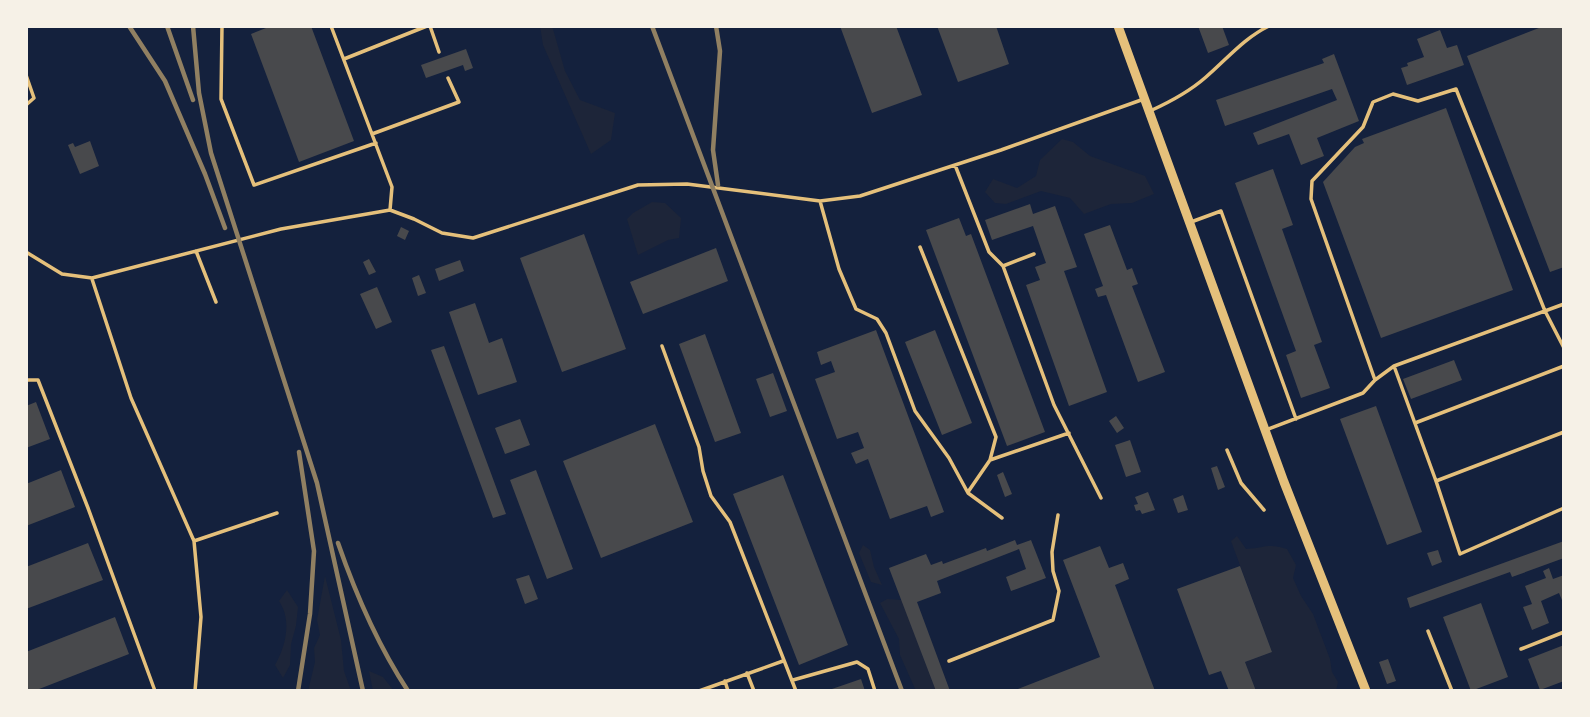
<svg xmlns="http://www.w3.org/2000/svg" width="1590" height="717" viewBox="0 0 1590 717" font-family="Roboto,sans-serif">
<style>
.green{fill:#1d2539}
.building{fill:#48494c}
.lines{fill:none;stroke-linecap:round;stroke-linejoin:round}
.service{stroke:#e5c07b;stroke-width:3.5}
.secondary{stroke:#e5c07b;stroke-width:9}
.rail{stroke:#918062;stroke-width:4.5}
</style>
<rect width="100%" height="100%" fill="#14213d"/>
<path class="green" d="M540,26h11l2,3 12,42 15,29 35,13 -4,27 -20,14 -48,-109z
M1062,139l11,3 17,14 55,20 9,18 -22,9 -21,1 -27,10 -14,-16 -29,-7 -35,13 -11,-1 -10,-11 8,-13 24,9 19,-12 4,-16z
M652,202l13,1 16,15 -2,20 -11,2 -30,15 -11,-36 6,-6z
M1237,536l9,13c20,-1 20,-6 41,0l9,16 -3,13 8,18 12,18 17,45 2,13 6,10 -2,9h-80l-11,-29 27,-10 -41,-111z
M863,545l7,5 4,17 8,18 -11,-3 -12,-29z
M325,576l16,64 3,31 7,20h-43l7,-29 -1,-14 6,-13 -3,-15z
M287,590l11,17 -2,19 -5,18 -1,21 -7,13 -8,-13c11,-19 17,-45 4,-64z
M887,599l15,1 34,91h-20l-16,-36 -1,-16 -19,-36z
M369,671l14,6 11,14h-21z"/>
<path class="building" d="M271,26h40l43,115 -55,21 -48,-128z
M840,26h56l26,69 -50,18z
M937,26h59l13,38 -51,18z
M1198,26h24l7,19 -21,8z
M1544,26h20v241l-14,5 -83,-216z
M1440,30l7,18 10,-3 7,20 -57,20 -6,-17 7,-2 -1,-3 17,-6 -7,-18z
M466,49l7,19 -8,3 -2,-6 -37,13 -5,-13z
M1334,54l25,67 -42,17 7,18 -23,9 -12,-31 -31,11 -5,-12 84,-33 -5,-11 -107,37 -9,-26 108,-37 -2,-4z
M1446,108l67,182 -132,48 -58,-156 32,-35 9,-4 -2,-4z
M90,141l9,25 -19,8 -12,-29 5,-2 2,4z
M1273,169l20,56 -11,4 40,113 -8,3 16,43 -29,10 -15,-43 10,-4 -61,-168z
M1030,204l3,10 22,-8 22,61 -13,4 43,121 -38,14 -43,-121 14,-5 -5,-13 11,-4 -13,-37 -41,14 -7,-20z
M959,218l7,18 5,-2 74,198 -38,14 -81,-216z
M1110,225l17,45 5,-2 6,16 -6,2 33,86 -27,10 -32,-87 -8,2 -3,-8 8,-3 -19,-52z
M401,227l8,4 -4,9 -8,-4z
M584,234l42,115 -64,23 -42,-114z
M716,248l12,33 -85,33 -13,-32z
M369,259l7,13 -7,3 -6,-13z
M460,260l4,11 -25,10 -4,-12z
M419,275l7,18 -8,3 -6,-18z
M377,287l15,35 -16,7 -16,-35z
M475,303l14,40 13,-5 15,44 -39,13 -29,-83z
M876,330l68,182 -13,5 -4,-11 -37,13 -22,-60 -12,5 -5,-11 13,-5 -6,-16 -21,7 -22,-60 20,-7 -4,-11 -10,4 -4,-13z
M935,330l37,93 -30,12 -37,-93z
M705,334l36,99 -26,9 -36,-98z
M444,346l62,168 -13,4 -62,-168z
M1454,360l8,20 -51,19 -8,-20z
M773,373l14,38 -17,6 -14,-38z
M36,402l14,37 -24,9v-42z
M1376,406l46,126 -35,13 -47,-126z
M1116,416l8,12 -7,5 -8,-12z
M520,419l10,26 -25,9 -10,-26z
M655,424l38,98 -92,36 -38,-97z
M1130,440l11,32 -15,5 -11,-32z
M1217,466l8,21 -7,3 -7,-22z
M61,470l14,37 -49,19v-42z
M536,470l37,99 -26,10 -37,-99z
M1003,472l9,22 -7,3 -8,-22z
M783,475l65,170 -49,20 -66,-171z
M1148,492l7,18 -13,4 -2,-4 -4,1 -2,-6 4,-1 -3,-7z
M1183,495l5,15 -10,3 -5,-14z
M1015,540l2,5 14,-5 15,38 -35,13 -5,-14 20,-8 -7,-20 -82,32 4,12 -24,9 33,89h-14l-47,-123 37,-14 5,11 11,-4 1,3 43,-16 1,3z
M1564,541v17l-52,19 -2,-5 -100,36 -3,-10z
M88,543l15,37 -77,29v-42z
M1100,546l9,22 14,-5 5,13 1,3 -14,6 40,106h-142l87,-34 -37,-97z
M1438,550l4,12 -10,4 -5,-13z
M1240,566l32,86 -27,10 11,29h-27l-8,-20 -12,4 -32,-86z
M1549,568l4,11 11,-4v30l-5,-12 -18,8 8,22 -17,7 -9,-23 9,-3 -7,-18 21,-8 -3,-7z
M529,575l9,24 -13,5 -9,-25z
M1481,603l27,74 -37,14 -28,-74z
M115,617l14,37 -95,37h-8v-39z
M1564,645v36l-24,9 -12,-31z
M1388,659l8,22 -9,3 -8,-22z
M861,679l4,12h-36v-1z"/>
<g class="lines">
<path class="service" d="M222,26l-1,73 33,86 122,-42
M331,26l61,161 -2,23
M430,26l9,26
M344,59l83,-33
M26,75l8,23 -8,7
M1150,111c20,-9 39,-19 56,-34 21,-18 38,-39 63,-51
M372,134l87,-32 -11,-24
M955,165l34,87 14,14 51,139 47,93
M820,201l19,68 17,40 21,10 9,14 29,78 34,47 19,35 34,25
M1191,222l30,-11 75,208
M920,247l76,190 -6,23 -22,32
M196,251l20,51
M26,252l36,22 30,4 189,-49 109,-19 24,9 28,14 31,5 165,-53 49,-1 133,17 40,-5 141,-46 143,-51
M1003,266l31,-12
M92,279l39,119 63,143 7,76 -6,74
M662,346l37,101 4,24 8,25 19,26 66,169
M1394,366l42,115 24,73 104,-46
M26,380h12l50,128 67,183
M1375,380l-64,-181 1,-18 51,-54 10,-25 20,-8 25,7 38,-12 89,222 19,37
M1415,423l149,-57
M1266,430l97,-37 12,-13 19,-14 170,-62
M1227,450l14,33 23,27
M990,460l79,-27
M1436,481l128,-49
M194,541l83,-28
M1428,631l24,60
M1521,649l43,-17
M949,661l104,-41 6,-29 -6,-20 -1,-19 6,-37
M747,673l7,18
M793,680l64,-18 11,7 7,22
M725,681l3,10
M699,691l84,-30"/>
<path class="secondary" d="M1118,26l166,456 82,209"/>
<path class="rail" d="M129,26l36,55 40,93 20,54
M167,26l26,74
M193,26l6,67 12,60 106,330 46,208
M652,26l250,665
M716,26l4,25 -7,99 5,35
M338,543c18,52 39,101 70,148
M298,691l12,-77 4,-63 -15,-99"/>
</g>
<rect width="1590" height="717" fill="none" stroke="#f6f1e7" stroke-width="56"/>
</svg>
